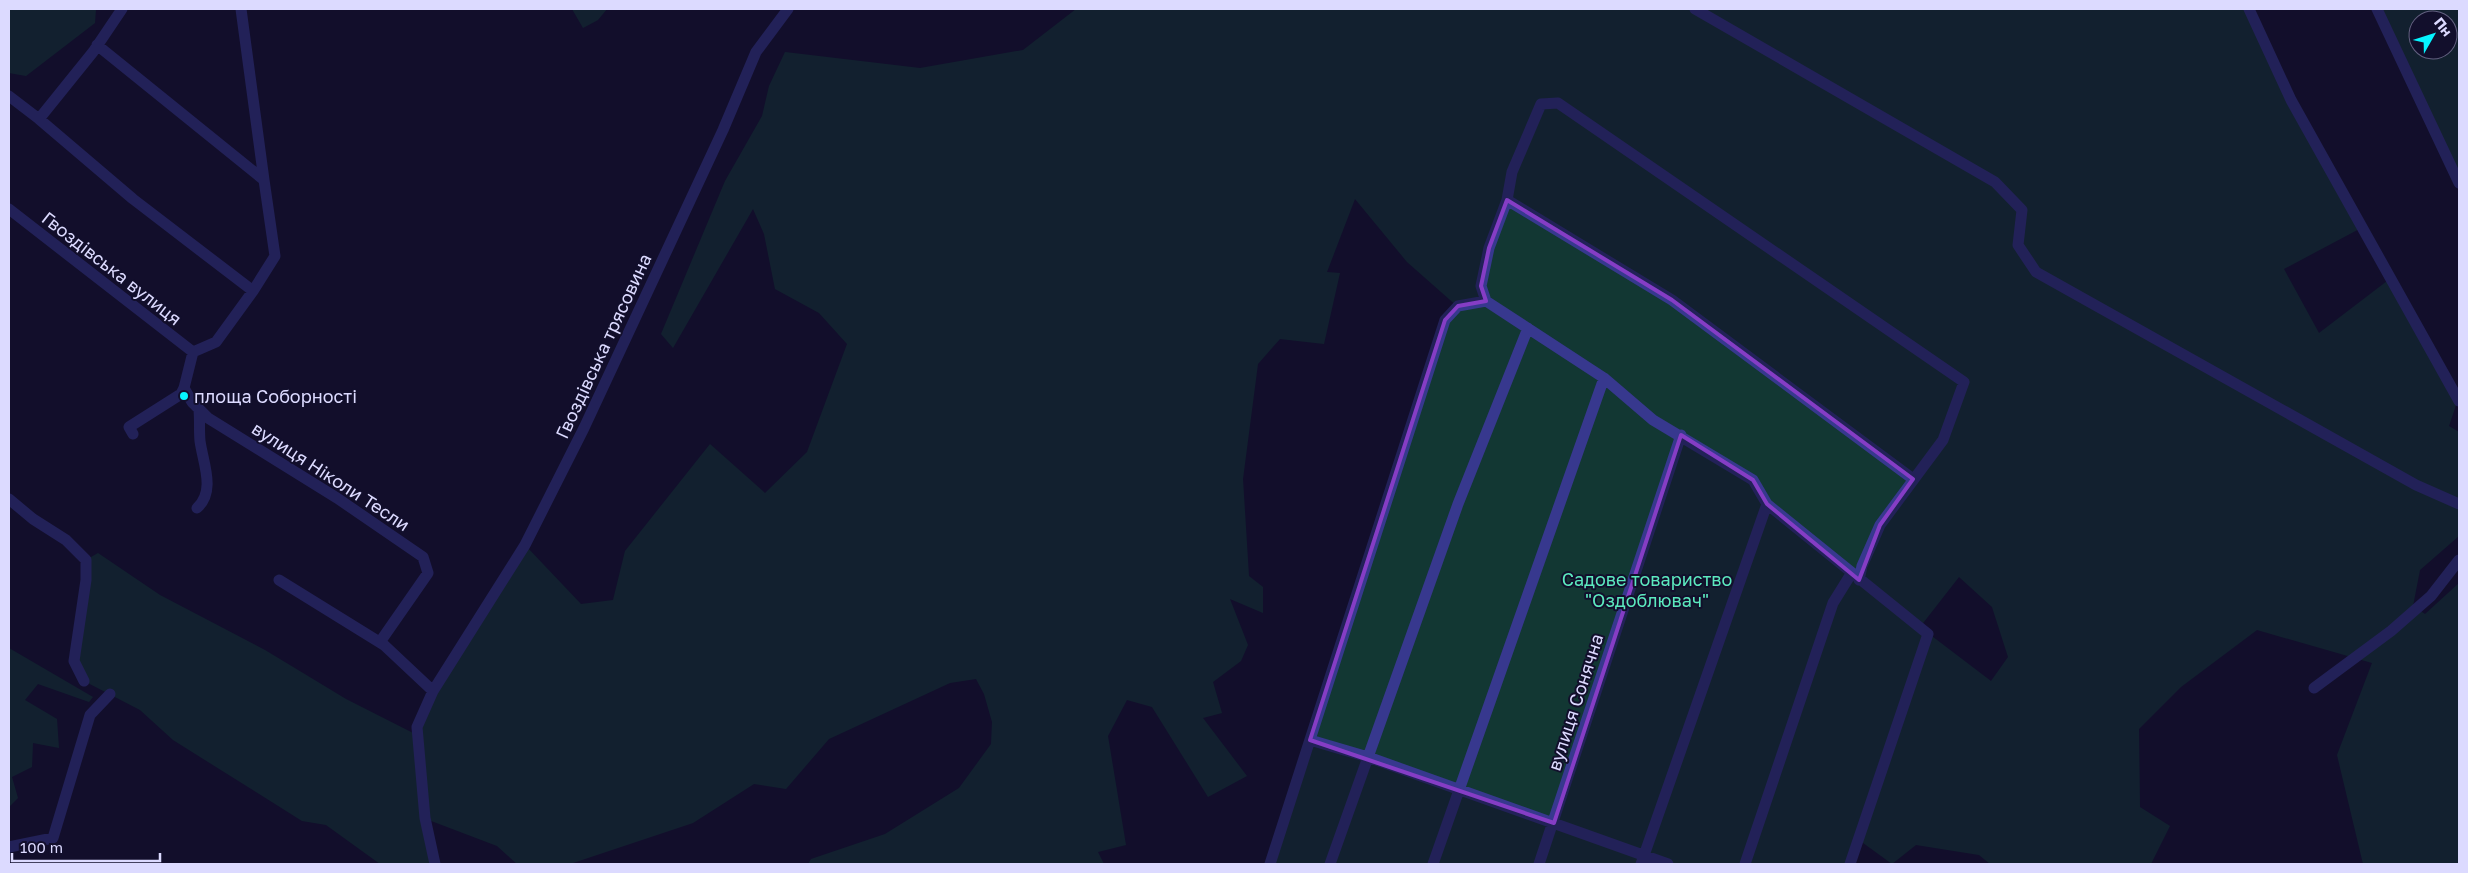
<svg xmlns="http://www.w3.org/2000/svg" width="2468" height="873" viewBox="0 0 2468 873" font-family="'Golos Text',sans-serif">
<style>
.green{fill:#123733;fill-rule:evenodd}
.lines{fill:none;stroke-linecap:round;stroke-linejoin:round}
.minor{stroke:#37388e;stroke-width:11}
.marked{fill:none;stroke:#853dc5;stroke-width:4;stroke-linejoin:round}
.poi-dot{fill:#06f4ff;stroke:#120f2c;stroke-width:2}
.labels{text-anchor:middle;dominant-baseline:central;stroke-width:4;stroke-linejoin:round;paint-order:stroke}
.street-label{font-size:18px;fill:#dcdaff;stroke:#120f2c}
.poi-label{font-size:18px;fill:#dcdaff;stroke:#120f2c;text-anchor:start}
.park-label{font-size:18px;fill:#5ce9be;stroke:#120f2c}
</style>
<rect width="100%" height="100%" fill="#120f2c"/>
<path class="green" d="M9,9h87l-1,14 -69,53 -17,-3z
M572,9h35l-9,11 -15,8z
M1076,9h1173l114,218 -79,42 35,64 72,-55 67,121 -9,27 10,6v104l-39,34 -7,36 12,8 34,-31v281h-96l-26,-109 35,-92 -115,-33 -76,57 -42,42 1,78 30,19 -19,38h-161l-11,-9 -63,-10 -24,19 -33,-24 -9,24h-580l175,-544 13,-13 -51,-45 -52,-63 -28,73 13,1 -16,71 -44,-5 -22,25 -15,115 6,97 14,11v26l-33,-14 18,46 -7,16 -28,21 9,31 -19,5 44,58 -39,21 -56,-90 -25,-7 -19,36 18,109 -28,7 6,12h-296l3,-5 74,-25 74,-46 32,-44 1,-22 -8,-28 -8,-15 -26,4 -121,56 -43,50 -32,-5 -61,39 -123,41h-53l-20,-18 -71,-27 9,45h-55l-54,-39 -24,-4 -129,-81 -33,-30 -56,-29 -10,-20 12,-101 12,-7 62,42 105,55 81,49 71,36v-8l108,-182 56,59 32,-4 12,-49 85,-107 55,49 42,-41 40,-108 -28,-31 -44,-24 -11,-55 -11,-25 -80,139 -12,-14 64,-153 37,-65 7,-30 16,-34 135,16 103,-18zM1959,577l33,30 16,50 -17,24 -71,-54z
M2377,9h82v174zM2418,20h30v30h-30z
M9,648l84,49 -4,5 -51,-18 -13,16 32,19 2,29 -26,-5 -1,24 -20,10 6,21 -9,9z"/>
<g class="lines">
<path class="minor" d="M241,9l23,171
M1695,9l300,173 27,28 -4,35 18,27 380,213 43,19
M2249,9l42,91 168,301
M2377,9l82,174
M9,96l30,23 94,80 120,92
M39,119l54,-67 29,-43
M1507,200l165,100 241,179
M9,209l184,143 23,-10 37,-51 22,-35 -11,-76 -167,-135
M1486,301l-5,-15 8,-38 18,-48 5,-28 29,-68 17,-1 406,279 -21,58 -63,85 -18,41 -3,14
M193,352l-9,36 8,14 16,16 129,80 86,59 5,16 -48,69
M133,434l-4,-7 52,-33 3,-6
M9,499l24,20 33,21 20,20v20l-12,81 10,20
M197,508c19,-17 6,-45 3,-67 -1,-10 0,-21 -1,-31
M279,580l105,65 49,46
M2314,688l77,-57 40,-35 28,-36
M1310,740l58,17 300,107
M9,847l44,-9 37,-123 20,-21
M435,864l-10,-46 -8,-91 16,-36 92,-146 59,-117 139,-298 33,-78 32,-43
M1270,864l175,-544 13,-14 28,-5 118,77 49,42 100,60 14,24 161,130 -78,230
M1330,864l128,-360 70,-176
M1433,864l171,-486
M1539,864l142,-429
M1641,864l126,-360
M1745,864l88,-261 18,-29"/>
</g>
<path d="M0 0H2468V873H0ZM1507,200l165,100 241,179 -33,46 -21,55 -92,-76 -14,-24 -72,-45 -127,388 -244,-83 135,-420 13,-14 28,-5 -5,-15 8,-38z" fill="#120f2c" fill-opacity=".55" fill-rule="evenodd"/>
<path class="marked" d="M1507,200l165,100 241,179 -33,46 -21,55 -92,-76 -14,-24 -72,-45 -127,388 -244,-83 135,-420 13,-14 28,-5 -5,-15 8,-38z"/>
<circle class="poi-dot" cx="184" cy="396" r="5"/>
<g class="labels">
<g class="street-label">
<text transform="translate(112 268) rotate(38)">Гвоздівська вулиця</text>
<text transform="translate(603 346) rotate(-65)">Гвоздівська трясовина</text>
<text transform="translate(331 476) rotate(33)">вулиця Ніколи Тесли</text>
<text transform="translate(1575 702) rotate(-72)">вулиця Сонячна</text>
</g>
<g class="poi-label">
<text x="194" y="396">площа Соборності</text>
</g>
<g class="park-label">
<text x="1647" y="579">Садове товариство<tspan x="1647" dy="21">"Оздоблювач"</tspan></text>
</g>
</g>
<rect width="2468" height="873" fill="none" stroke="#dcdaff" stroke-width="20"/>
<g transform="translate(2433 35) rotate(51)"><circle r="24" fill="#120f2c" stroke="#636080"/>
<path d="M0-4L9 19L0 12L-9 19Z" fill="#06f4ff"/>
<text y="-8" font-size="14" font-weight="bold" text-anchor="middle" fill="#dcdaff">Пн</text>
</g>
<path d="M12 853v8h148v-8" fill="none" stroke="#dcdaff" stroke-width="2.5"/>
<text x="20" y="853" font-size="15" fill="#dcdaff" stroke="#120f2c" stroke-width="4" paint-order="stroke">100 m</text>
</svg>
